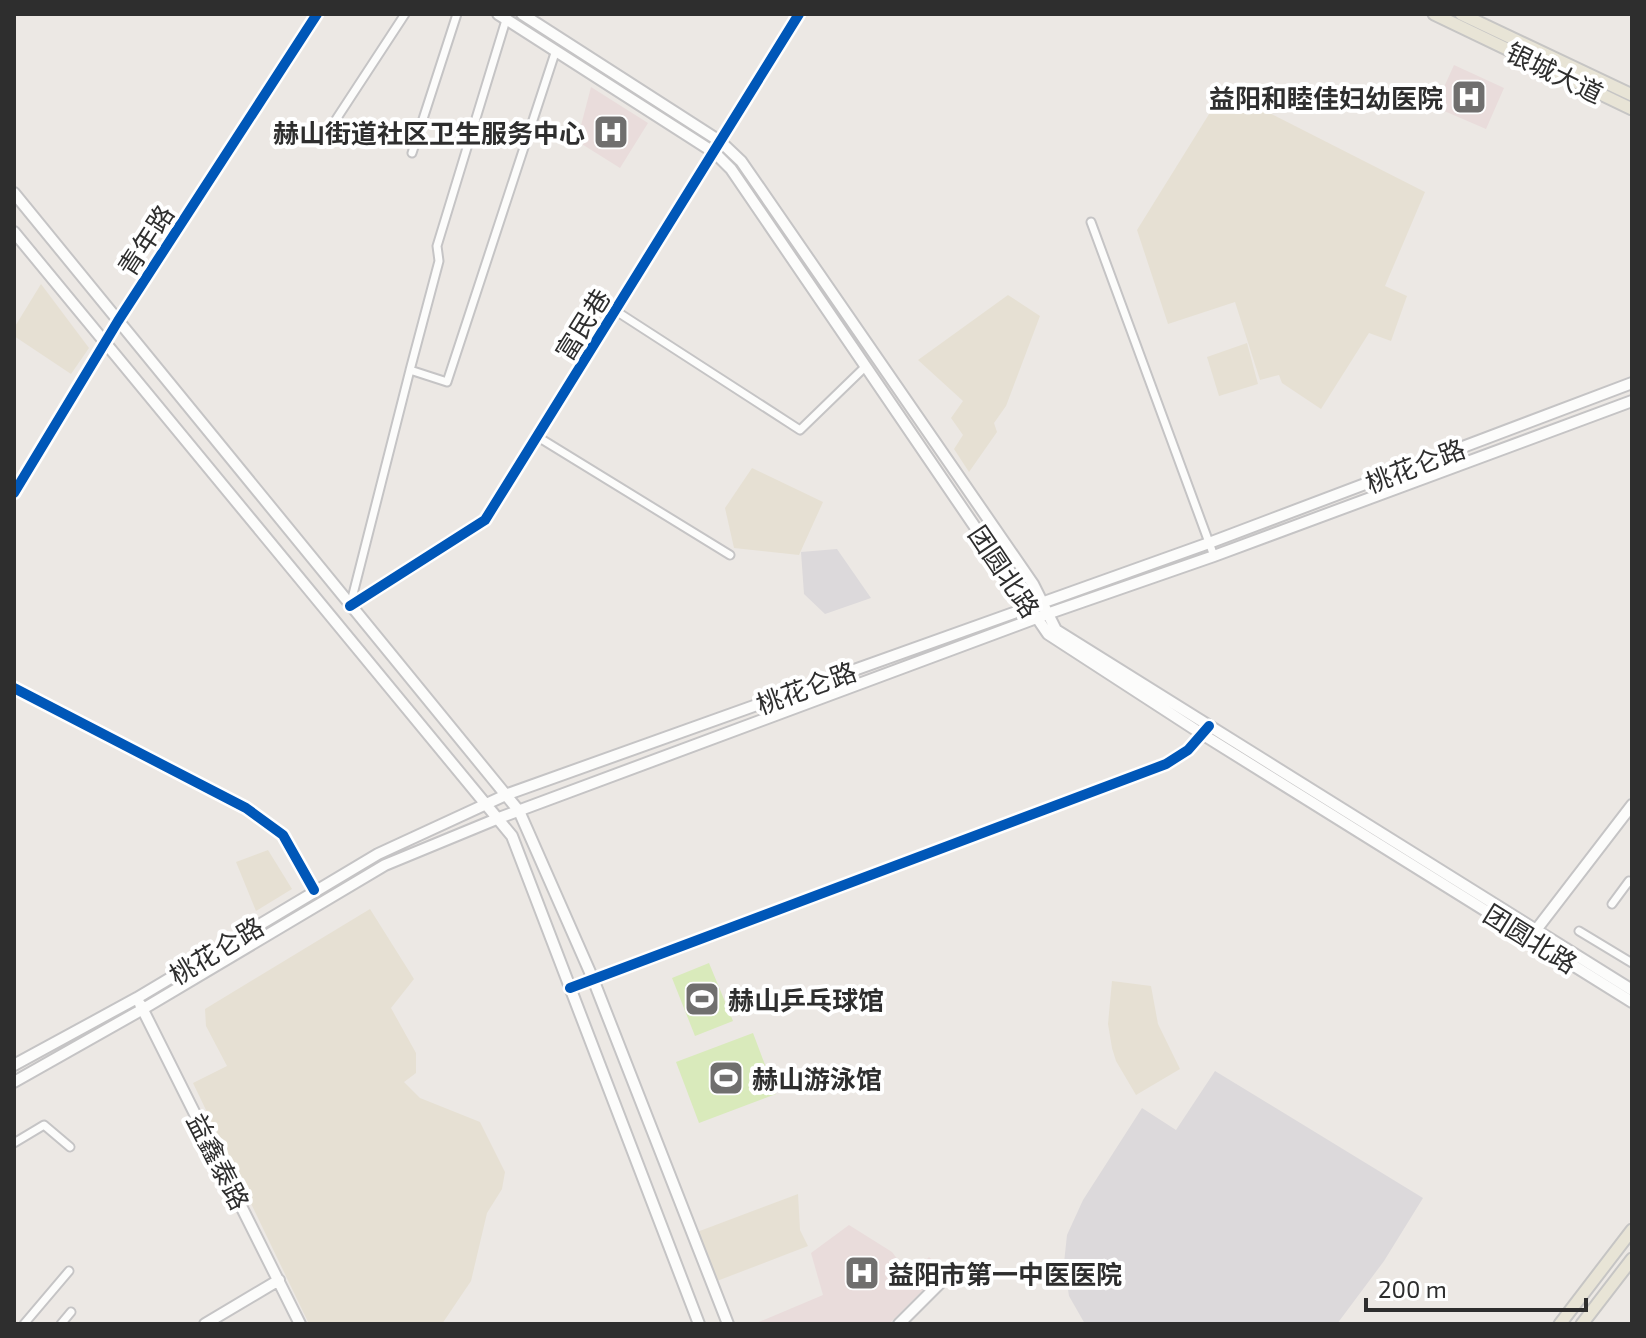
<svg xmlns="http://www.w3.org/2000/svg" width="1646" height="1338" viewBox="0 0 1646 1338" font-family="'Exo 2','Noto Sans SC',sans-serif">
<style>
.industrial{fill:#dcd9db}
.education{fill:#e6e0d3}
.medical{fill:#e9dcdb}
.pitch{fill:#d9eabb}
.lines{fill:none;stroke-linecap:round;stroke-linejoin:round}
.street-casing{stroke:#c5c4c5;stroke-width:11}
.secondary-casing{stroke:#c5c4c5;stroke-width:14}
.primary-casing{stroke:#c6c5c4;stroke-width:15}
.street{stroke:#fcfcfb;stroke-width:7}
.secondary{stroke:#fcfcfb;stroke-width:10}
.primary{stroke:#e8e4d6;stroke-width:11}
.cycleway-casing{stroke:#fff;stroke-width:15}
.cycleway{stroke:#0057b8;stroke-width:10}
.labels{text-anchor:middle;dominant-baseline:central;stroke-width:8;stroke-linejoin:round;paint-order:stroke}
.street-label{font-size:26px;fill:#2e2e2e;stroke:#fff}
.poi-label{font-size:26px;font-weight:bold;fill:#2e2e2e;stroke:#fff;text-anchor:start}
</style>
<rect width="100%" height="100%" fill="#ece8e4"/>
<path class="industrial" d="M837,549l34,49 -46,16 -21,-20 -3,-42z
M1215,1071l208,127 -39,63 -47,63h-252l-16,-28 -5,-33 3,-28 16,-35 59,-92 34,22z"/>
<path class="education" d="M1224,90l201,102 -40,94 22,10 -16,45 -22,-8 -48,76 -39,-26 -3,-8 -19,5 -25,-78 -67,22 -31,-94z
M41,284l48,64 -18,26 -57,-38v-8z
M1008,295l32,21 -34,90 -12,17 3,9 -28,40 -15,-23 9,-14 -12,-17 12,-17 -45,-41z
M1247,343l11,41 -39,12 -12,-39z
M752,468l71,34 -24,53 -65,-7 -9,-40z
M268,850l24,39 -36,22 -20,-49z
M370,909l44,70 -23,29 25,45v20l-12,9 16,16 60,24 25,50 -3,17 -15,24 -16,68 -29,43h-133l-116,-241 34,-17 -21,-40 -1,-17z
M1112,981l39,5 7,38 22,45 -44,26 -20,-34 -4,-13 -4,-24z
M798,1194l2,36 8,16 -91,35 -20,-49z"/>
<path class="medical" d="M1454,65l50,23 -18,41 -51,-22z
M591,87l57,36 -28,45 -43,-27z
M849,1225l43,27 18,24 19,-19 14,13 -54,54h-135l69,-29 -12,-42z"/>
<path class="pitch" d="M709,963l24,58 -38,15 -23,-58z
M753,1033l23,61 -77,29 -23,-61z"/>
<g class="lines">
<defs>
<path id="street" d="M506,20l-69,226 2,15 -29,109 37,12 108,-329
M335,121l70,-107
M412,153l45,-139
M1091,222l123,334
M616,311l184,119 66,-64
M538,437l192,118
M350,606l60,-236
M14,688l232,120 37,27 31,55
M1612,904l17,-23 3,2
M1579,931l53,32
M14,1143l30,-18 26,22
M24,1324l45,-53
M61,1324l10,-12"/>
<path id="secondary" d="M498,14l217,139 16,16 317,465 154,100 430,268
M522,14l199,128 20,19 292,423 23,46 576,360
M14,193l505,618 74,168 135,345
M14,232l498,604 187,488
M14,493l104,-172 199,-307
M350,606l135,-86 314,-506
M1536,930l96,-125
M570,988l596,-224 22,-14 17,-19
M140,1004l160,320
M14,1065l123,-67 241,-144 130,-60 701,-251 423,-160
M14,1082l129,-73 242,-144 114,-47 548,-204 167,-58 418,-155
M205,1324l74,-44
M899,1324l41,-41"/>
<path id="primary" d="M1434,14l198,95
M1461,14l171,81
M1560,1324l72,-94
M1582,1324l50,-65"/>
</defs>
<use href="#street" class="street-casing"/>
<use href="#secondary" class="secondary-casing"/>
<use href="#primary" class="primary-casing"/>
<use href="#street" class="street"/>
<use href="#secondary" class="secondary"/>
<use href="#primary" class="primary"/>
<defs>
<path id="cycleway" d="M14,493l104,-172 199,-307
M350,606l135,-86 314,-506
M14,688l232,120 37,27 31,55
M570,988l596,-224 22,-14 21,-24"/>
</defs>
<use href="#cycleway" class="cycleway-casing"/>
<use href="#cycleway" class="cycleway"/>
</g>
<defs>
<symbol id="hospital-square" viewBox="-11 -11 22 22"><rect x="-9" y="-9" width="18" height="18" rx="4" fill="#706f6e" stroke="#fff"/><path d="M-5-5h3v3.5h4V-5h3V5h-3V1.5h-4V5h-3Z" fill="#fff"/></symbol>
<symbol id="stadium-square" viewBox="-11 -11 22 22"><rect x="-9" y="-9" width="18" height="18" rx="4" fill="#706f6e" stroke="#fff"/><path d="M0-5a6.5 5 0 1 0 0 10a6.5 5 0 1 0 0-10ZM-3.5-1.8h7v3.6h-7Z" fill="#fff"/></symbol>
</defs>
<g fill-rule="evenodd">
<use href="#hospital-square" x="1449" y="77" width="40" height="40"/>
<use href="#hospital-square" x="591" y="112" width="40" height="40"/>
<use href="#stadium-square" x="682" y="979" width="40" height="40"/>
<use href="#stadium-square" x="706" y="1058" width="40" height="40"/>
<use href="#hospital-square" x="842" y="1253" width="40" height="40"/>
</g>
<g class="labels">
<g class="street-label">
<text transform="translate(1555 72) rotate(26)">银城大道</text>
<text transform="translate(145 240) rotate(-57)">青年路</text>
<text transform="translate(582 324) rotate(-58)">富民巷</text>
<text transform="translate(1415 465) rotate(-21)">桃花仑路</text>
<text transform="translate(1005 571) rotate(56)">团圆北路</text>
<text transform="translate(806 687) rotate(-20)">桃花仑路</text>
<text transform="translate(1531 938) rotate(32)">团圆北路</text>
<text transform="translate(216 950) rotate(-31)">桃花仑路</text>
<text transform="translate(219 1161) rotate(63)">益鑫泰路</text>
</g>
<g class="poi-label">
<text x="1443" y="97" text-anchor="end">益阳和睦佳妇幼医院</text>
<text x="585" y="132" text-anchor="end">赫山街道社区卫生服务中心</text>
<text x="728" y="999">赫山乒乓球馆</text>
<text x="752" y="1078">赫山游泳馆</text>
<text x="888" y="1273">益阳市第一中医医院</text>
</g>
</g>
<rect width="1646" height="1338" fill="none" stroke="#2e2e2e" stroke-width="32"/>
<path d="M1366 1298v12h220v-12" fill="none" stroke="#2e2e2e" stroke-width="4"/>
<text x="1378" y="1298" font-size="24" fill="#2e2e2e" stroke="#ffffff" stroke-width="6" paint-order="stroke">200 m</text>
</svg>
